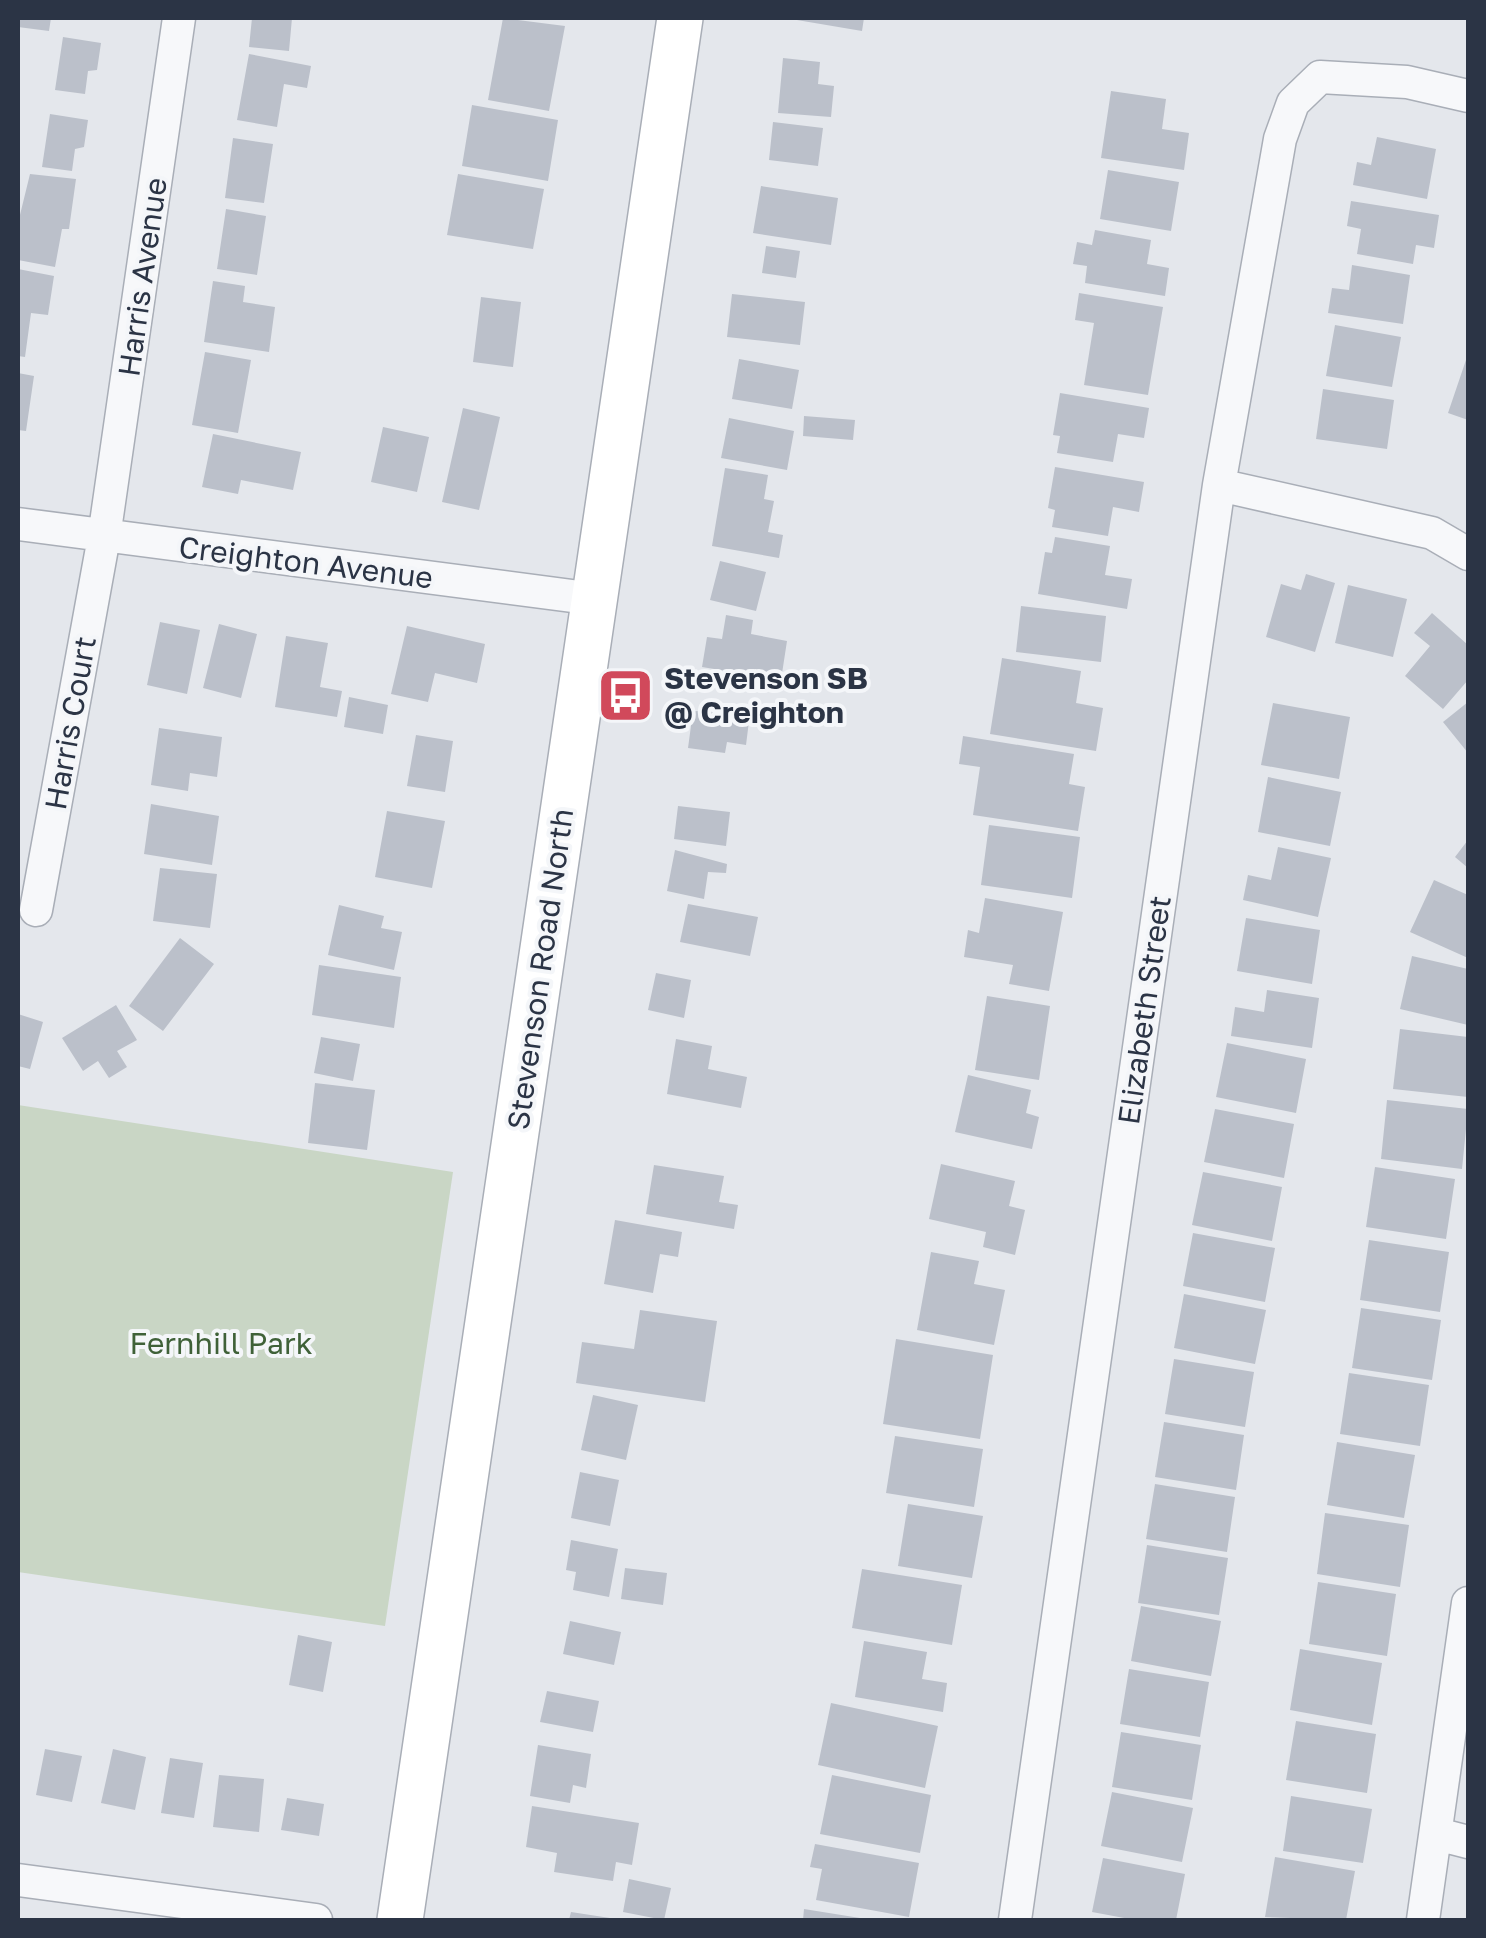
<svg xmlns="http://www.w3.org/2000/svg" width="1486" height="1938" viewBox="0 0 1486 1938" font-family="'Golos Text',sans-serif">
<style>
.green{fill:#c9d6c5}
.building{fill:#bbc0ca}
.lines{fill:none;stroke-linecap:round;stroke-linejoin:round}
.street-casing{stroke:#a9aeb7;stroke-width:35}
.secondary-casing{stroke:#a9aeb7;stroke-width:48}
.street{stroke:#f7f8fa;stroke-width:32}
.secondary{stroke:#fff;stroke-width:45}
.labels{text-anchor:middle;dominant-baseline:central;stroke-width:8;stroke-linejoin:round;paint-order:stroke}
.street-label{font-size:30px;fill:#2b3445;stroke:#f4f6f9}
.poi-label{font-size:30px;font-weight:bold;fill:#2b3445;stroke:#f4f6f9;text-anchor:start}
.park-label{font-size:30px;fill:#3f6138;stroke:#f4f6f9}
</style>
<rect width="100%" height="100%" fill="#e4e7ec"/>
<path class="green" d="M18,1105l435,67 -68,454 -367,-54z"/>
<path class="building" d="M18,18h33l-2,13 -31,-4z
M252,18h40l-3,33 -40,-4z
M503,18l62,8 -16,85 -61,-11z
M785,18h79l-2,13z
M63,37l38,6 -4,27 -9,1 -3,23 -30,-4z
M249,54l62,12 -4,22 -23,-4 -7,43 -40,-7z
M783,58l37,4 -2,22 16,2 -3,31 -53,-4z
M1111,91l55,8 -4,30 27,4 -5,37 -83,-12z
M472,105l86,15 -10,61 -86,-15z
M50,114l38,6 -4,27 -9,2 -3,22 -30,-4z
M773,122l50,6 -5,38 -49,-6z
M1377,137l59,12 -9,50 -74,-14 4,-23 14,3z
M233,138l40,6 -9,59 -39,-5z
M1108,170l71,12 -8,49 -71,-12z
M30,174l46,5 -7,50h-7l-7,38 -37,-7v-37z
M458,174l86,15 -11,60 -86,-14z
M761,186l77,12 -7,47 -78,-12z
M1351,201l88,14 -5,33 -18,-3 -3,19 -56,-10 4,-25 -14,-3z
M226,209l40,7 -9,59 -40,-6z
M1095,230l56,10 -4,24 22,4 -4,28 -80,-13 2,-17 -14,-2 4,-22 15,3z
M766,246l34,5 -4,27 -34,-5z
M1352,265l58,10 -7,49 -75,-11 4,-25 17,2z
M18,269l36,7 -6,39 -17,-2 -6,44 -7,-1z
M213,281l32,5 -2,16 32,5 -6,45 -65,-10z
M1079,293l84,14 -15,88 -64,-10 10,-62 -19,-3z
M732,294l73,8 -5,43 -73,-8z
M481,297l40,5 -8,65 -40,-5z
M1335,325l66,12 -9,50 -66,-11z
M205,352l46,8 -13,73 -46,-8z
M1468,354v66l-20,-7z
M739,359l60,11 -7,39 -60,-10z
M18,373l16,3 -8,55 -8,-1z
M1323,389l71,11 -7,49 -71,-10z
M1060,393l89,15 -5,30 -26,-4 -5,28 -56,-9 3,-17 -7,-1z
M463,408l37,9 -21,93 -37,-8z
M804,416l51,4 -2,20 -50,-4z
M729,418l65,13 -7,39 -66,-12z
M383,427l46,10 -12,55 -46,-10z
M213,434l88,18 -8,38 -52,-10 -3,14 -36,-7z
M1055,467l89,15 -5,30 -26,-5 -5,29 -56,-9 3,-17 -7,-2z
M725,468l43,7 -4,24 10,2 -6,31 15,3 -4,23 -67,-12z
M1055,537l55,9 -5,29 27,4 -5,30 -89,-15 7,-42 7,1z
M720,561l46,11 -10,39 -46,-11z
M1306,574l29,9 -20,69 -49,-15 15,-53 20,6z
M1348,585l59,14 -14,58 -58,-14z
M1021,606l85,10 -5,46 -85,-10z
M1432,613l36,32v35l-25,29 -38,-33 25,-30 -16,-13z
M726,615l27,5 -2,14 36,7 -6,39 -79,-13 5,-30 15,2z
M160,622l40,8 -13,64 -40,-9z
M219,624l38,10 -16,64 -38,-10z
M407,626l78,18 -8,39 -42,-10 -7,29 -37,-8z
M286,636l42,7 -8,44 22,4 -5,26 -62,-10z
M1002,658l79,13 -5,32 27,5 -7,43 -106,-17z
M349,697l39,8 -5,29 -39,-7z
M1468,702v51l-25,-31z
M1273,703l77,14 -11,62 -78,-14z
M693,711l57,2 -4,32 -19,-3 -2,11 -37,-5z
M159,728l63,9 -5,40 -27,-4 -2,18 -37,-6z
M416,735l37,6 -8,51 -38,-6z
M963,736l111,18 -5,30 16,3 -7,44 -105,-16 7,-48 -21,-3z
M1268,777l73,15 -11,54 -72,-14z
M151,804l68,12 -7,49 -68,-11z
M678,806l52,6 -4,34 -52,-7z
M387,811l58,10 -13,67 -57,-11z
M989,825l91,12 -8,61 -91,-13z
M1468,840v28l-13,-11z
M1278,847l53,11 -13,59 -75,-17 5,-25 23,5z
M675,850l52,14 -1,9 -18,-1 -4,27 -37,-8z
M160,868l57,6 -7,54 -57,-7z
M1434,880l34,15v63l-58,-26z
M985,898l78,14 -14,79 -40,-7 4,-19 -49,-8 4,-27 11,3z
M688,904l70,13 -8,39 -70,-14z
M339,905l45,11 -3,12 21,4 -8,38 -66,-15z
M1246,918l74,12 -8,54 -75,-13z
M180,938l34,26 -51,67 -34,-25z
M1412,956l56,13v56l-68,-16z
M319,965l82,12 -7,51 -82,-13z
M656,973l35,7 -7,38 -36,-8z
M1267,990l52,8 -7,50 -81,-12 4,-29 29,5z
M987,996l63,10 -11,74 -64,-10z
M116,1005l21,35 -20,11 10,16 -18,11 -11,-17 -15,10 -21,-33z
M18,1014l25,8 -13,47 -12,-3z
M1400,1029l68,8v60l-75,-8z
M321,1037l39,7 -7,37 -39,-8z
M676,1039l36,7 -4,23 39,8 -6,31 -74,-14z
M1227,1043l79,16 -10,54 -80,-16z
M968,1075l63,15 -5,23 13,4 -7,32 -77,-17z
M315,1083l60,7 -8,60 -59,-7z
M1387,1100l81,9 -6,60 -81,-10z
M1215,1109l79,15 -10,54 -80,-16z
M941,1164l74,17 -6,25 16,4 -10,45 -32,-8 3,-15 -57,-13z
M654,1165l70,11 -5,26 19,3 -4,24 -88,-15z
M1375,1167l80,12 -9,60 -80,-12z
M1203,1172l79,15 -10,54 -80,-16z
M615,1220l67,12 -4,25 -18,-3 -7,39 -49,-9z
M1193,1233l82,15 -10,54 -82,-16z
M1369,1240l80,12 -9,60 -80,-12z
M931,1252l48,9 -5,23 31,6 -11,55 -77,-15z
M1184,1294l82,16 -11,54 -81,-16z
M1361,1308l80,12 -9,60 -80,-12z
M640,1310l77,11 -12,81 -129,-19 6,-41 52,7z
M896,1339l97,16 -13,84 -97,-15z
M1174,1359l80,13 -9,55 -80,-13z
M1349,1373l80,12 -9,61 -80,-12z
M593,1395l45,10 -12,55 -45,-10z
M1164,1422l80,13 -8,55 -81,-13z
M895,1436l88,13 -9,58 -88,-14z
M1337,1442l78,13 -11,63 -77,-13z
M580,1472l39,8 -9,46 -39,-8z
M1155,1484l80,13 -8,55 -81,-13z
M908,1504l75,12 -11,62 -74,-12z
M1325,1513l84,12 -9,62 -83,-13z
M571,1540l47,9 -9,48 -36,-7 3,-18 -10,-2z
M1147,1545l81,13 -9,57 -81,-12z
M625,1568l42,5 -4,32 -42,-6z
M862,1569l100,16 -10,60 -100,-17z
M1318,1582l78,12 -9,62 -78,-12z
M1141,1606l80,15 -10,55 -80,-15z
M570,1621l51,11 -7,33 -51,-11z
M298,1635l34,7 -9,50 -34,-7z
M864,1641l63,11 -5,27 25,4 -4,29 -88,-15z
M1300,1649l82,14 -10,62 -82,-15z
M1129,1669l80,13 -9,55 -80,-13z
M547,1691l52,10 -6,31 -53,-10z
M831,1703l107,23 -13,62 -107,-23z
M1296,1721l80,13 -9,59 -81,-13z
M1121,1732l80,13 -9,55 -80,-13z
M538,1745l53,9 -5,34 -13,-3 -3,18 -40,-7z
M45,1749l37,7 -10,46 -36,-7z
M113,1749l33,8 -11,53 -34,-7z
M170,1758l33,5 -9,55 -33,-5z
M219,1775l45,4 -5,53 -46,-5z
M832,1775l99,20 -11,58 -100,-19z
M1112,1792l81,16 -11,54 -81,-16z
M1291,1796l81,13 -9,54 -80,-12z
M287,1798l37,6 -5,32 -38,-6z
M532,1806l107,17 -7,42 -16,-3 -3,19 -59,-9 3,-19 -31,-6z
M815,1844l104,19 -10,54 -93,-17 6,-31 -12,-2z
M1275,1857l80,14 -9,49 -81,-3z
M1103,1858l82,16 -9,46h-41l-43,-8z
M629,1879l42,9 -7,32 -41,-8z
M804,1909l56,9v2h-57z
M571,1912l39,6v2h-41z"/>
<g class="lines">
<defs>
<path id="street" d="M1219,485l213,48 36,21
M18,524l577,75
M36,910l68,-373 75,-519
M1437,1834l31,8
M18,1880l298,40
M1015,1920l204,-1435 61,-346 13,-36 27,-26 87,5 61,14
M1423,1920l45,-317"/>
<path id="secondary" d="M400,1920l280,-1902"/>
</defs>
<use href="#street" class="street-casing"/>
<use href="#secondary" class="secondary-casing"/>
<use href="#street" class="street"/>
<use href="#secondary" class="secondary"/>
</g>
<defs>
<symbol id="bus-square" viewBox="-11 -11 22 22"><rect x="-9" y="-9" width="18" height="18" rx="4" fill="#d1495b" stroke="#f4f6f9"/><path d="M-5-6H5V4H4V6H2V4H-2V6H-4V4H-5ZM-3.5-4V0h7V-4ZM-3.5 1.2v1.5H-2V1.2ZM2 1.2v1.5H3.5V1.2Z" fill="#fff"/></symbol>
</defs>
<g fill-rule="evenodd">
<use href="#bus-square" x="594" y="664" width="63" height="63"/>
</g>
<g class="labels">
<g class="street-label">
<text transform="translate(142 277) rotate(-82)">Harris Avenue</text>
<text transform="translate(306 562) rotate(7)">Creighton Avenue</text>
<text transform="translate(70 723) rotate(-80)">Harris Court</text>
<text transform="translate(540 969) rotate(-82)">Stevenson Road North</text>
<text transform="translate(1144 1010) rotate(-82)">Elizabeth Street</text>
</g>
<g class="poi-label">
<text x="664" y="678">Stevenson SB<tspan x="664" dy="34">@ Creighton</tspan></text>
</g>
<g class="park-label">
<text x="221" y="1343">Fernhill Park</text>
</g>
</g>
<rect width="1486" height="1938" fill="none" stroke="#2b3445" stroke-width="40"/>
</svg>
